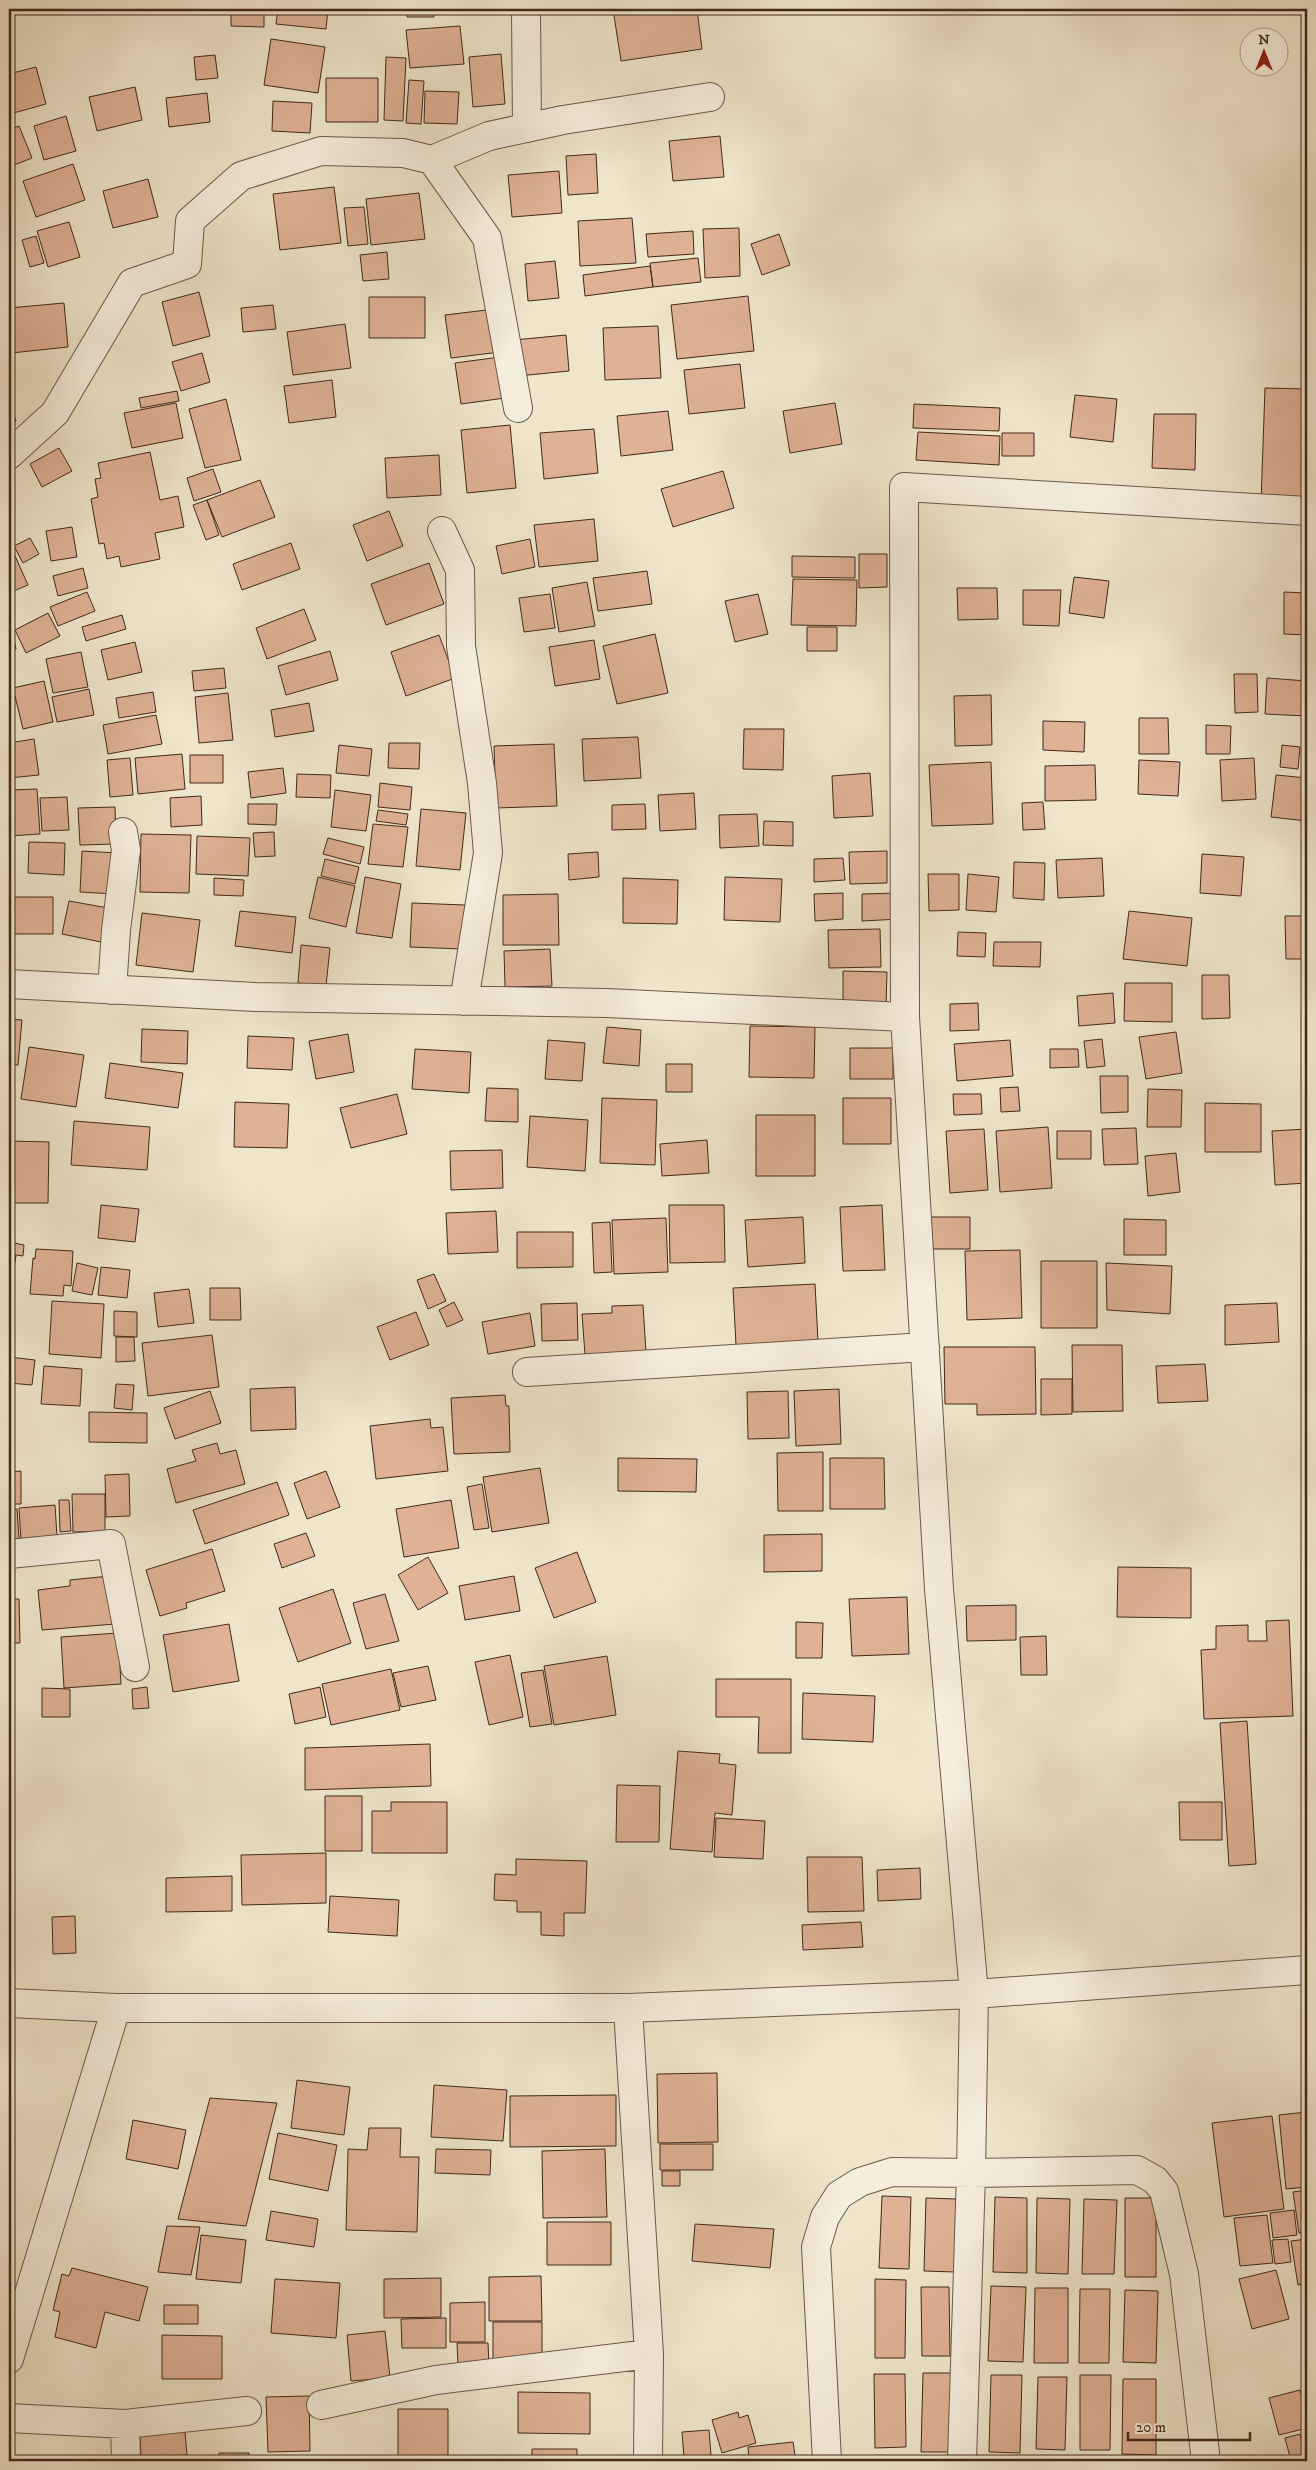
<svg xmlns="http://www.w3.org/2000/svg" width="1316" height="2470" viewBox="0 0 1316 2470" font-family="'IM FELL DW Pica',serif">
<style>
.building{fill:#dfb195;stroke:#42291a}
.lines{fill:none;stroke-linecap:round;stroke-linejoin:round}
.street-casing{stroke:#6d5846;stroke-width:30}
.street{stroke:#f5eedd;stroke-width:28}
</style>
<rect width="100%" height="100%" fill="#efe5cb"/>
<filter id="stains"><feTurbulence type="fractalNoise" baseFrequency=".004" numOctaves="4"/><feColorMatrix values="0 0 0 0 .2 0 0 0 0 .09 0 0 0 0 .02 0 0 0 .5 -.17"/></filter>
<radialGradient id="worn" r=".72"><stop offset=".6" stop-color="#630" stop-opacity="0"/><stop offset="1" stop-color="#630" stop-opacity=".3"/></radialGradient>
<path class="building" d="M231,9h33v18l-33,-1z
M278,9h50l-2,20 -50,-5z
M407,9h26l1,8h-27z
M613,9h84l5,40 -81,12z
M460,26l4,38 -54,4 -4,-38z
M271,39l54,8 -7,46 -54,-8z
M501,54l4,50 -32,3 -4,-50z
M215,55l3,23 -22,2 -2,-23z
M386,57l20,1 -3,63 -19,-1z
M36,67l10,37 -36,10 -1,-40z
M326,78h52v44h-52z
M409,80l15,1 -3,43 -15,-1z
M135,87l7,33 -45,11 -8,-34z
M425,91l34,1 -2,32 -33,-1z
M207,93l3,29 -41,5 -3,-29z
M273,101l39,2 -2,30 -38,-2z
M66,116l10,35 -32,9 -10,-34z
M19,126l13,32 -23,9v-37z
M720,136l4,41 -51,4 -4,-40z
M596,154l2,39 -30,2 -2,-39z
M73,164l12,36 -49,17 -13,-36z
M559,171l3,42 -50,4 -4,-42z
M148,179l10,38 -45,11 -10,-37z
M334,187l7,56 -61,7 -7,-56z
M419,193l6,46 -54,6 -5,-46z
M364,207l4,37 -20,2 -4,-38z
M632,218l4,45 -56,3 -2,-45z
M69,222l11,35 -32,10 -11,-36z
M739,228l1,48 -35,2 -2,-49z
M693,231l1,23 -46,3 -2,-23z
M779,234l11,31 -28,10 -11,-31z
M36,236l8,27 -14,4 -8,-27z
M387,252l2,27 -26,2 -3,-26z
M698,258l3,24 -48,5 -3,-24z
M555,261l4,37 -31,3 -3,-37z
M650,266l3,21 -68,9 -2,-21z
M199,292l11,44 -37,10 -11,-44z
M748,296l6,55 -77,8 -6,-54z
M369,297h56v41h-56z
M64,303l4,44 -57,6 -2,-45z
M273,305l3,24 -33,3 -2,-24z
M495,309l5,43 -49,6 -6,-43z
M345,324l6,44 -58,7 -6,-43z
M658,326l3,52 -56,2 -2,-52z
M566,335l3,36 -51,5 -4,-36z
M202,353l8,29 -29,9 -9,-29z
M500,357l5,41 -44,6 -6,-41z
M740,364l5,44 -56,6 -5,-44z
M332,380l4,37 -47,6 -5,-37z
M1265,388l42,1v115l-46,-1z
M177,391l2,10 -38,7 -2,-10z
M1075,395l42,4 -4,43 -43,-5z
M9,399l7,22 -7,3z
M226,399l15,61 -36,8 -16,-59z
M176,403l7,35 -51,10 -8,-35z
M835,403l7,41 -52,9 -7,-42z
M914,404l86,4 -1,23 -86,-3z
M668,411l5,39 -52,6 -4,-40z
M1154,414h42l-1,56 -43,-2z
M510,425l6,63 -49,5 -6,-63z
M594,429l4,44 -54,6 -4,-46z
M918,432l82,4 -1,29 -83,-5z
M1002,433h32v23h-32z
M59,448l13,23 -30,16 -12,-23z
M150,452l10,48 18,-4 6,31 -29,6 5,26 -39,8 -2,-11 -12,3 -3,-16 -5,1 -8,-45 7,-2 -3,-18 6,-1 -3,-15z
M439,455l2,40 -54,3 -2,-40z
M213,469l8,23 -27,9 -7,-23z
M723,471l11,37 -61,19 -12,-38z
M260,480l15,37 -53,20 -15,-37z
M207,500l12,35 -13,5 -13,-35z
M389,511l14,35 -36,15 -14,-36z
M594,519l4,42 -59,6 -5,-42z
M72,527l5,30 -26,4 -5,-30z
M30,538l9,16 -16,9 -9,-17z
M530,539l5,28 -33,7 -6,-28z
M291,543l9,26 -58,21 -9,-26z
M11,547l17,38 -19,8v-45z
M859,554h28v33l-28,1z
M792,556l63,1v21l-63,-1z
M429,563l15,41 -58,21 -15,-41z
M83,568l5,20 -30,8 -5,-20z
M647,571l5,33 -54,7 -5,-33z
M1074,577l35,4 -5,37 -35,-5z
M793,579l64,1 -1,46 -65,-1z
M587,582l8,44 -36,6 -7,-44z
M957,588h40l1,31 -40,1z
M1023,590h38l-2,36 -36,-1z
M87,592l8,19 -37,15 -8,-19z
M1284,592l23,1v42l-23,-1z
M550,594l5,34 -31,4 -5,-34z
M758,594l10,40 -33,8 -10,-41z
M304,609l12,31 -49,19 -11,-31z
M48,613l12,23 -34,17 -11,-23z
M122,615l4,14 -40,12 -4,-14z
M9,617l7,32 -7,2z
M807,627h30v24h-30z
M655,634l13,59 -51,11 -14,-58z
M439,635l16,43 -49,18 -15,-44z
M594,640l6,39 -45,7 -6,-39z
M135,642l7,30 -34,8 -7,-30z
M330,651l8,29 -52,15 -8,-29z
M81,652l7,35 -35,6 -7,-34z
M224,668l2,20 -32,3 -2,-20z
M1234,674h23l1,38 -23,1z
M1267,678l40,3v35l-42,-2z
M44,681l9,41 -30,7 -10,-41z
M89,689l5,26 -37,7 -5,-25z
M153,692l3,20 -37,6 -3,-20z
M228,693l5,47 -34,3 -4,-46z
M991,695l1,50 -37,1 -1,-50z
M309,703l5,28 -39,6 -4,-27z
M156,715l6,29 -54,10 -5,-29z
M1139,718h29l1,36h-30z
M1043,721l42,1 -1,30 -41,-2z
M1206,725l25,1 -1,28h-24z
M744,729h40l-1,41 -40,-1z
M638,737l3,41 -57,3 -2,-42z
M34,739l5,36 -30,3v-35z
M389,743h31l-1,26 -31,-1z
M554,744l3,62 -61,2 -2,-62z
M339,745l33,4 -3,27 -33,-3z
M1282,745l18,2 -2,22 -18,-2z
M182,754l3,35 -47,5 -3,-36z
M190,755h33v28h-33z
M130,758l3,37 -23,2 -3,-37z
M1254,758l2,41 -34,2 -2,-41z
M1139,760l41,2 -2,34 -40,-2z
M991,762l2,62 -61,2 -3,-61z
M1095,765l1,35 -51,1v-35z
M283,768l3,25 -35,5 -3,-26z
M870,773l3,43 -39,2 -2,-42z
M297,774l34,1 -1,23 -34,-1z
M1276,775l31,3v43l-36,-4z
M380,783l32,4 -2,23 -32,-3z
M37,789l3,45 -31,2v-46z
M335,790l36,5 -5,36 -35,-4z
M694,793l2,36 -36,2 -2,-36z
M201,796l1,29 -31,2 -1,-29z
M67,797l2,33 -27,1 -2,-33z
M1043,802l2,27 -22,1 -1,-27z
M248,804h29l-1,21 -28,-1z
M645,804l1,25 -34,1v-25z
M115,807l1,37 -36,1 -2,-37z
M421,809l45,4 -6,57 -44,-4z
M378,810l30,4 -2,11 -30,-4z
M757,814l2,32 -39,2 -1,-33z
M764,821l29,1v24l-30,-1z
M373,824l35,3 -5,40 -35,-3z
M274,832l1,24 -20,1 -2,-24z
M141,834l50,1 -2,58 -49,-1z
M197,836l53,2 -2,38 -52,-2z
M328,838l36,9 -4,17 -37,-10z
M29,842l36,1 -1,32 -36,-2z
M82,851l35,2 -3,41 -34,-2z
M887,851v32l-37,1 -1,-32z
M598,852l1,25 -30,3 -1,-26z
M1202,854l42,3 -3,39 -41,-3z
M843,858l2,22 -31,2v-23z
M1102,858l2,38 -46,2 -2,-38z
M325,859l34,8 -4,17 -34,-8z
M1014,862l31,1 -1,37 -31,-2z
M928,874h31v36l-30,1z
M968,874l31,3 -3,35 -30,-2z
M318,877l37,9 -9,41 -37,-9z
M365,877l36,7 -9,54 -36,-5z
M725,877l57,2 -2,43 -56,-2z
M214,878l30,2 -1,16 -29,-1z
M623,878l55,2 -1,44 -54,-1z
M843,893v26l-28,2 -1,-27z
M898,893l2,26 -38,2v-27z
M558,894l1,51h-56v-50z
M9,897h44v37h-44z
M69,901l39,7 -7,34 -39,-8z
M412,903l53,2 -3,44 -52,-2z
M240,911l56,6 -4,36 -57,-7z
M1129,911l63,7 -5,48 -64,-7z
M142,913l58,7 -7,52 -57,-7z
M1285,916h22v43h-21z
M880,929l1,38 -52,1 -1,-38z
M958,932l28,1 -1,24 -28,-1z
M994,942h47l-1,25 -47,-1z
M9,944h3v31h-3z
M301,945l29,3 -4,38 -28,-3z
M550,949l2,37 -47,1 -1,-36z
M843,971l44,1 -1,33 -43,-1z
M1202,975h27l1,43 -28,1z
M1125,983h47v39l-48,-1z
M1113,993l2,30 -36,3 -2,-30z
M978,1003l1,27 -29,1v-27z
M9,1019l13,1 -4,45 -9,-1z
M750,1026l65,1 -1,51 -65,-1z
M607,1027l34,3 -2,36 -36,-3z
M142,1029l46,2 -1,33 -46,-2z
M1176,1032l6,41 -36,6 -7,-42z
M348,1034l6,38 -38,7 -7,-38z
M248,1036l46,2 -2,32 -45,-2z
M1102,1039l3,27 -18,2 -3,-27z
M548,1040l37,3 -3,38 -37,-2z
M1010,1040l3,36 -56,5 -3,-37z
M29,1047l55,8 -8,52 -55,-8z
M850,1048h43v31h-43z
M415,1049l56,3 -2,41 -57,-4z
M1050,1049h28l1,18 -29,1z
M110,1063l73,10 -5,35 -73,-10z
M666,1064h26v28h-26z
M1100,1076h28v36l-27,1z
M1018,1087l2,24 -19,1 -1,-24z
M487,1088l31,1v33l-33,-1z
M1148,1089l34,1 -1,37h-34z
M397,1094l10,40 -56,14 -11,-40z
M953,1094h28l1,20 -28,1z
M602,1098l55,2 -2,65 -55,-2z
M843,1098h48v46h-48z
M235,1102l54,2 -2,44 -53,-1z
M1205,1103l56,1v48h-56z
M756,1115h59v61h-59z
M530,1116l58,4 -3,51 -58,-4z
M74,1121l76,6 -3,43 -76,-5z
M1048,1127l4,61 -52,4 -4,-61z
M1136,1128l2,36 -34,1 -2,-36z
M984,1129l4,61 -38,3 -4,-62z
M1307,1129v54l-32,2 -3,-54z
M1057,1131h34v28h-34z
M707,1140l2,33 -47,3 -2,-32z
M9,1141l40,1 -1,61h-39z
M502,1150l1,38 -52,2 -1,-39z
M1176,1153l4,39 -32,4 -3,-40z
M101,1205l38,4 -4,33 -37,-4z
M669,1205h55l1,57 -55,1z
M882,1205l3,65 -42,1 -3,-64z
M496,1211l2,41 -50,2 -2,-41z
M803,1217l2,46 -57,4 -3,-47z
M929,1217h41v32h-41z
M666,1218l2,54 -54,2 -2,-54z
M1124,1219l42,1v35h-42z
M610,1222l2,50 -18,1 -2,-50z
M517,1232h56v35l-56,1z
M9,1242l15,3 -1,11 -14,-2z
M36,1249l37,2 -2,35 -7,-1 -1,11 -33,-2 3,-36 2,1z
M1020,1250l2,68 -55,2 -2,-69z
M9,1255l7,1 -4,22h-3z
M1041,1261h56v67h-56z
M77,1263l21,5 -6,27 -20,-4z
M1106,1263l66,3 -2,48 -63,-4z
M101,1267l29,3 -3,28 -29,-3z
M434,1274l12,27 -18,8 -11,-29z
M815,1284l3,57 -82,4 -3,-57z
M210,1288h30l1,32h-31z
M189,1289l5,34 -36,4 -4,-34z
M52,1301l52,3 -3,54 -52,-4z
M454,1302l9,18 -16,7 -8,-17z
M577,1303l1,37 -36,1 -1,-37z
M1277,1303l2,39 -54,3v-40z
M643,1305l3,47 -61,3 -3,-41 30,-1v-7z
M114,1311l23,1v25l-23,-1z
M416,1312l13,33 -39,15 -13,-33z
M530,1313l5,33 -47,8 -6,-32z
M212,1335l7,52 -71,9 -6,-53z
M116,1337h18l1,24 -19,1z
M1072,1345h50l1,66 -50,1z
M944,1347h91l1,67 -59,1v-11h-32z
M9,1357l26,3 -3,25 -23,-2z
M1205,1364l3,37 -50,2 -2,-37z
M44,1366l38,3 -2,37 -39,-2z
M1041,1379h31v35l-31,1z
M116,1384l18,1 -2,25 -18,-2z
M295,1387l1,42 -45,2 -1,-42z
M839,1389l2,55 -45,2 -2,-55z
M210,1391l11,32 -46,16 -11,-31z
M788,1391l1,47 -41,1 -1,-47z
M505,1395l1,11h3l1,46 -56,2 -3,-56z
M89,1412l58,1v30l-58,-1z
M430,1419l1,9 12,-1 5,44 -72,8 -6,-53z
M217,1443l3,11 16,-4 9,34 -69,19 -9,-34 29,-8 -4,-11z
M823,1452v59h-45l-1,-58z
M618,1458l79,1 -1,33 -78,-1z
M830,1458h54l1,51h-55z
M540,1468l9,55 -57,9 -9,-55z
M21,1471v33h-12v-32z
M326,1471l14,36 -33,12 -13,-36z
M129,1474l1,42 -24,1 -1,-42z
M277,1482l12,33 -84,29 -12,-34z
M482,1484l7,44 -15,2 -7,-43z
M72,1494h33v37l-32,1z
M59,1500h10l2,31 -11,1z
M451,1500l8,48 -55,9 -8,-48z
M55,1505l2,32 -36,3 -2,-32z
M9,1509h8l2,29 -10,2z
M306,1533l9,23 -33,12 -8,-24z
M818,1534h4v37l-58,1v-37z
M212,1549l13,42 -39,12 1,5 -27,8 -14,-46z
M577,1552l19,50 -42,16 -19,-50z
M428,1557l20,36 -30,17 -20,-35z
M1118,1567l73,1v50l-74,-1z
M110,1576l5,48 -73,6 -4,-40 32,-4v-6z
M514,1576l6,35 -55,9 -6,-34z
M333,1589l18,54 -53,19 -19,-54z
M385,1594l14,47 -33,8 -13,-46z
M907,1597l2,57 -57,2 -3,-57z
M9,1599h10l1,44h-11z
M1016,1605v35l-49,1 -1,-35z
M1289,1620l4,96 -89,3 -3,-69 15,-1v-23l32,-1v16h19l-1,-20z
M796,1622l27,1 -1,35h-26z
M229,1624l10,57 -66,11 -10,-57z
M118,1633l3,51 -57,4 -3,-51z
M1046,1636l1,39h-26l-1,-38z
M510,1655l13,62 -34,8 -14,-63z
M607,1656l9,59 -62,10 -10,-59z
M428,1666l8,34 -35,7 -8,-34z
M391,1669l9,41 -69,15 -9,-41z
M543,1670l9,54 -22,3 -9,-54z
M716,1679h75v74h-33l1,-36h-43z
M147,1687l2,21 -16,1 -1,-20z
M320,1687l6,30 -31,7 -6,-30z
M42,1688l28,1v28h-28z
M803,1693l72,3 -2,46 -71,-3z
M1247,1721l9,143 -27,2 -9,-143z
M430,1744l1,42 -126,4v-42z
M678,1751l42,3 -1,9 17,2 -4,50 -17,-2 -3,39 -42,-3z
M617,1785l43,1 -1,56h-43z
M325,1796h37v55h-37z
M391,1802h56v51h-75v-42h19z
M1179,1802h43v38h-42z
M716,1818l49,3 -2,38 -49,-2z
M326,1853v50l-84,2 -1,-50z
M807,1857h55l2,54 -56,1z
M516,1859l71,2 -2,52h-21v23l-23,-1v-23h-24v-11l-23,-1 1,-26 21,1z
M920,1868l1,31 -43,2 -1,-31z
M232,1876v35l-66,1v-34z
M330,1896l69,4 -2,36 -69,-4z
M75,1916l1,37 -23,1 -1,-37z
M861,1922l2,25 -60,3 -1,-25z
M717,2073l1,69 -60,1 -1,-69z
M297,2080l53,7 -6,48 -53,-7z
M434,2085l73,5 -4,51 -72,-4z
M616,2095v51l-106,1v-51z
M210,2098l67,5 -31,123 -68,-7z
M1307,2112v75l-21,2 -7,-74z
M1272,2116l12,93 -60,8 -12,-94z
M133,2120l53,10 -8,39 -52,-10z
M369,2128h32l-1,29h19l-2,75 -71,-2 2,-79v-2l19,1z
M278,2133l59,12 -9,46 -59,-12z
M660,2144h53v26h-53z
M436,2149l55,1 -1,25 -55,-2z
M605,2149l2,68 -64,1 -1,-67z
M662,2171h18v15h-18z
M1307,2190v42l-8,1 -6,-41z
M882,2196l29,1 -2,72 -30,-1z
M995,2197l32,1v75l-34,-1z
M926,2198l31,1 -2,73 -31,-1z
M1037,2198l33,1 -2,75 -32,-1z
M1125,2198h31v79h-31z
M1084,2199l33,1 -3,74h-32z
M1294,2210l3,25 -24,3 -3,-25z
M271,2211l47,8 -4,28 -48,-7z
M1267,2215l6,48 -33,3 -6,-48z
M547,2222h64v43h-64z
M695,2224l79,5 -4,39 -78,-7z
M167,2226l33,1 -9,48 -33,-3z
M201,2235l45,5 -5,43 -45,-4z
M1288,2239l3,23 -16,2 -3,-24z
M1307,2239v44l-9,2 -7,-44z
M72,2268l76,19 -9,34 -34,-9 -9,36 -41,-11 5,-25 -7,-2 9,-36 7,2z
M1276,2270l13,49 -37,10 -13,-50z
M541,2276l1,45h-53v-44z
M441,2278v39l-57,1v-39z
M275,2279l65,4 -4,55 -65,-5z
M875,2279l31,1 -1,78h-30z
M991,2286l35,1 -3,75 -35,-1z
M921,2287h28l1,69h-28z
M1035,2288h33v75h-34z
M1080,2289h30l-1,74h-30z
M1125,2290l33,1 -2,72 -33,-1z
M485,2302v40h-35v-39z
M164,2305h34v19h-34z
M1307,2315v35l-4,-34z
M446,2318v30h-44l-1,-29z
M493,2322h49v38h-49z
M385,2331l5,47 -39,3 -4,-46z
M162,2335l60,1v43h-60z
M457,2343h31l1,22h-31z
M923,2373h29v79h-31z
M874,2374h31l1,73 -31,1z
M991,2375h31l-2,78 -31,-1z
M1080,2375h31l-1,75h-30z
M1038,2377h29l-2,73 -29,-1z
M1123,2379h33v76l-34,-1z
M1300,2390l7,26v12l-28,7 -10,-37z
M518,2392l72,1v41l-72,-1z
M309,2396l1,55 -42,1 -2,-55z
M398,2409h50v50h-50z
M738,2412l1,6 9,-3 8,28 -34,10 -10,-33z
M709,2430l2,25 -27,3 -2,-26z
M185,2432l2,23 -46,2 -1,-24z
M1300,2434l7,27h-16l-6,-23z
M793,2442l3,19h-47l-1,-14z
M532,2449h45v12h-45z
M219,2453h30v8h-30z"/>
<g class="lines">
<defs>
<path id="street" d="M526,9l1,119
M432,160l55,78 31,170
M9,455l46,-42 77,-130 55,-19 3,-43 51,-45 80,-25 82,2 29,7 57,-24 74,-16 147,-23
M442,531l18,39 1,76 21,137 6,70 -24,148
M9,984l247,13 350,6 299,14
M112,990l4,-60 10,-80 -3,-18
M527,1372l398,-25
M9,1554l102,-10 24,123
M9,2003l107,5h512l346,-14 333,-24
M628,2008l21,346 -1,107
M9,2359l107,-351
M321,2405l115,-25 213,-26
M9,2418l116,6 122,-13
M125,2424l1,37
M827,2461l-11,-214 9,-30 14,-22 21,-13 32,-10 79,1 166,-3 18,10 9,11 20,83 22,187
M962,2461l9,-288 3,-179 -35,-405 -34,-572 -1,-530 403,24"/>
</defs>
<use href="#street" class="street-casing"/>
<use href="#street" class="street"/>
</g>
<rect width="1316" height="2470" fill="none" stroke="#efe5cb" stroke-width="30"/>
<rect x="10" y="10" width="1296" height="2450" fill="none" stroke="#42291a" stroke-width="2.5"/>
<rect x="15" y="15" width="1286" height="2440" fill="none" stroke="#42291a"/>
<g transform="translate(1264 52)"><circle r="24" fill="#f5eedd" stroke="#ad9f8f"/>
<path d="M0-4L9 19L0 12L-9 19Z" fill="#8f2418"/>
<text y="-8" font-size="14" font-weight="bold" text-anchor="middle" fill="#42291a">N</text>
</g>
<path d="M1128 2432v8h122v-8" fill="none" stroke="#42291a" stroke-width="2.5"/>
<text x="1136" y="2432" font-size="15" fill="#42291a" stroke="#f5eedd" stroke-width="4" paint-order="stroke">20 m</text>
<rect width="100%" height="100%" filter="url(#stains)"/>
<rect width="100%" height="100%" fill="url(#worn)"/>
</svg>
